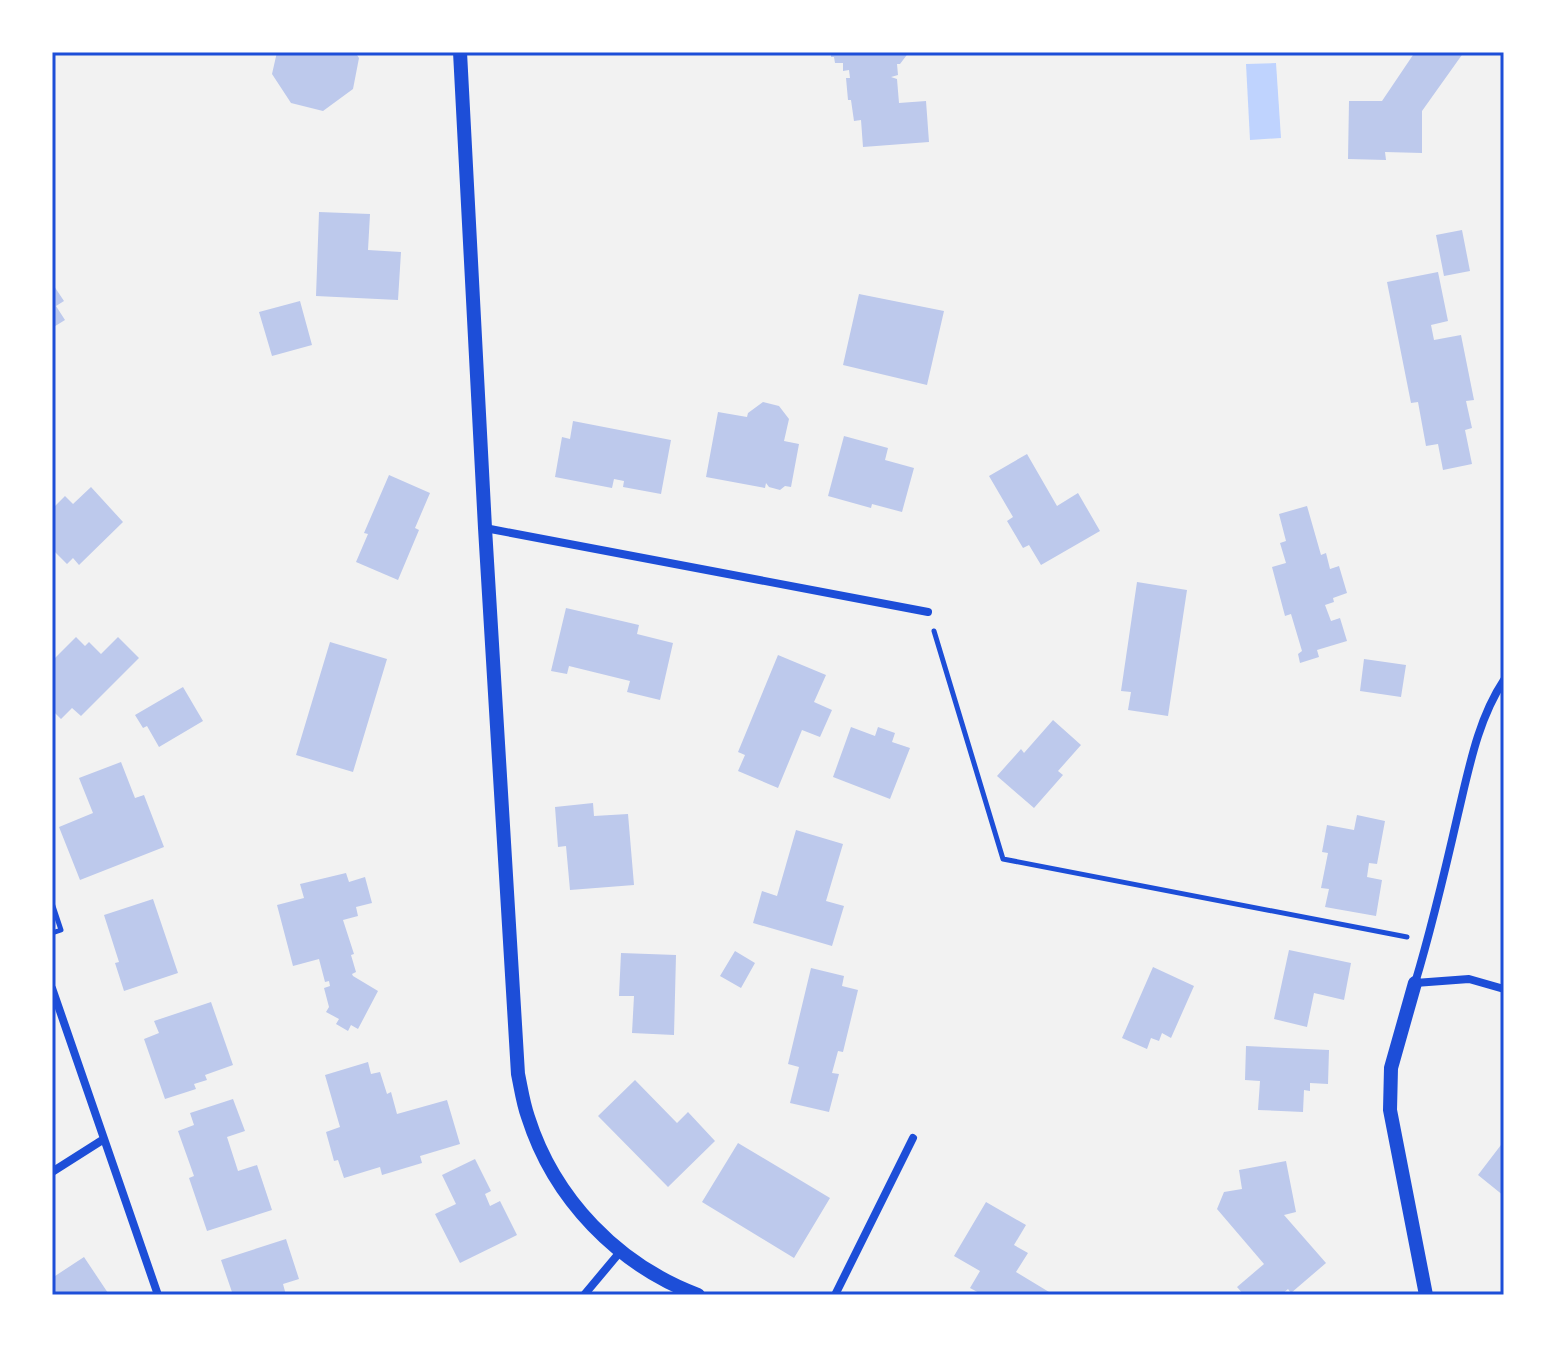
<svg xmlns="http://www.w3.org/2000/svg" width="1556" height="1347" viewBox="0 0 1556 1347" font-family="Raleway,sans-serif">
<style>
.water{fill:#bfd3fe}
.building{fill:#bdc9ec}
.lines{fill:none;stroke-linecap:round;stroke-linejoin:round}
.path{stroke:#1d4ed8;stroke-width:5}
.minor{stroke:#1d4ed8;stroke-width:8}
.tertiary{stroke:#1d4ed8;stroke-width:14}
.neatline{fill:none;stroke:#1d4ed8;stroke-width:3}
</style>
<rect width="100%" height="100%" fill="#f2f2f2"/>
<path class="water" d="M1276,63l5,75 -31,2 -4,-76z"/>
<path class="building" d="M277,52h78l4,6 -6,31 -30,22 -32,-8 -19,-29z
M831,52h78l-9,12h-3l1,11 -7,2 6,2 2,24 27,-2 3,41 -66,5 -2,-27 -7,1 -3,-21h-3l-2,-22h4l-1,-8 -6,1v-8h-8l-1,-6h-3z
M1408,52h56l-42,59v42l-37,-1 1,8 -38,-1 1,-58h33l31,-46z
M319,212l51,2 -2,36 33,2 -3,48 -82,-4z
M1462,230l8,41 -26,5 -8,-41z
M1438,272l10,49 -17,4 3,15 27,-5 13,65 -8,1 6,27 -7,2 7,34 -29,6 -5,-26 -12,2 -8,-44 -7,1 -24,-121z
M52,283l12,18 -8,5 9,14 -13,8z
M859,294l85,17 -17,74 -84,-20z
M300,301l12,44 -40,11 -13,-44z
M763,402l16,4 10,13 -5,22 15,3 -8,43 -6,-1 -5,4 -11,-3 -3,-4 -1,5 -59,-11 12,-65 29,5 1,-4z
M573,421l98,19 -10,54 -38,-7 1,-6 -10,-2 -2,9 -57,-11 7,-40 8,2z
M844,436l44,12 -3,12 29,8 -12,44 -30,-8 -1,4 -43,-12z
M1027,454l30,52 21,-13 22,38 -59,34 -12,-20 -6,3 -16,-27 6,-4 -24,-41z
M389,475l41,18 -15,35 4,2 -21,50 -42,-18 12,-28 -4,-1z
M91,487l32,35 -44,43 -6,-7 -6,6 -15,-15v-40l13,-13 8,8z
M1307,506l14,49 5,-2 4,16 9,-3 8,27 -14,5 1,4 -9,3 6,16 9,-3 7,23 -30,9 2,7 -19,6 -2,-9 4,-3 -11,-37 -6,2 -13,-49 14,-4 -6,-20 6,-2 -7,-27z
M1137,582l50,8 -19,126 -40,-6 3,-18 -10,-1z
M566,608l73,17 -2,9 36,9 -13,57 -33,-8 3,-11 -61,-15 -2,8 -16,-3z
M76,637l9,9 4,-4 12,12 17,-17 21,21 -58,58 -9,-8 -11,11 -9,-9v-49z
M330,642l57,17 -34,113 -57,-17z
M778,655l48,20 -12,27 18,8 -12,27 -18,-7 -24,58 -40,-17 7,-16 -7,-3z
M1364,659l42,6 -5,32 -41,-6z
M183,687l20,34 -44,26 -12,-21 -4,2 -8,-13z
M1053,720l28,25 -23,26 5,4 -29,33 -37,-32 24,-27 3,4z
M851,727l24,9 3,-9 17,6 -3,9 18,6 -20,51 -57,-22z
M121,762l14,36 9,-3 20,52 -84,33 -21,-53 34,-14 -14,-35z
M593,803l1,13 34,-2 6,71 -64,5 -4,-44 -8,1 -3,-40z
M1357,815l28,6 -8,43 -8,-1 -2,14 15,3 -6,36 -51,-9 4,-18 -8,-1 7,-35 -6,-1 5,-27 27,5z
M796,830l47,14 -17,57 18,5 -12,40 -79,-23 9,-32 15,5z
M346,873l3,9 16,-5 7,26 -16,4 2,9 -15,4 11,34 -3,1 5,17 -4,2 1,2 25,15 -20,38 -7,-4 -3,6 -12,-7 3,-5 -13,-7 3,-5 -5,-19 6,-2 -1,-5 -4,1 -6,-23 -26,7 -16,-61 27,-7 -4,-14z
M153,899l25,74 -54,18 -9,-28 4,-1 -15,-47z
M1289,950l62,13 -7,37 -30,-7 -7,34 -33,-8z
M735,951l20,12 -14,25 -21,-12z
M621,953l55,2 -2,80 -42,-2 2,-37h-15z
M1153,967l41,19 -23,52 -9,-5 -3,8 -8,-3 -4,11 -25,-11z
M811,968l33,8 -2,10 16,4 -15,62 -5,-1 -6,22 7,1 -10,38 -39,-9 9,-36 -11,-3z
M211,1002l22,63 -28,10 2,5 -13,4 2,5 -31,10 -21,-60 15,-6 -5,-12z
M1246,1046l83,4 -1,34 -18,-1v8l-6,-1 -1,22 -45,-2 2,-29 -15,-1z
M368,1062l3,12 9,-2 7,22 4,-2 6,22 50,-14 13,44 -40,12 2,7 -40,12 -2,-8 -36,11 -6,-18 -4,1 -8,-29 14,-5 -15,-52z
M635,1080l42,43 11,-11 27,29 -47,46 -70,-71z
M233,1099l12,32 -18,6 11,34 19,-6 15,45 -65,21 -18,-53 5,-2 -16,-45 16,-6 -4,-12z
M1504,1141v55l-26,-21z
M738,1143l92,55 -36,60 -92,-56z
M475,1159l16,32 -6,3 5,12 10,-5 17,34 -57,28 -25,-49 21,-10 -14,-29z
M1286,1161l10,51 -12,3 42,48 -35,30 -3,-4 -7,6h-37l-7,-8 27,-23 -47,-55 7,-17 18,-3 -3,-19z
M986,1202l40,23 -12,20 14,8 -12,19 38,23h-71l-13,-7 10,-17 -26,-15z
M286,1239l13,40 -16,5 3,11h-53l-12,-35z
M84,1257l24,36 -3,2h-53v-17z"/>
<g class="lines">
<path class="path" d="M934,631l69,228 404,78
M52,903l9,27 -9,3"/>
<path class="minor" d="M485,528l443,84
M1504,680c-26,39 -35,88 -46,134 -13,57 -26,113 -43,169l54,-4 35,10
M52,988l106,307
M52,1172l52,-33
M584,1295l36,-43
M835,1295l78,-157"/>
<path class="tertiary" d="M460,52l25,476 33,546c3,14 5,29 10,43 26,82 90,148 170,178
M1415,983l-24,85 -1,42 36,185"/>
</g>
<rect width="1556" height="1347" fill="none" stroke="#ffffff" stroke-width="108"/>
<rect x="54" y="54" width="1448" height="1239" class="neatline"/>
</svg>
